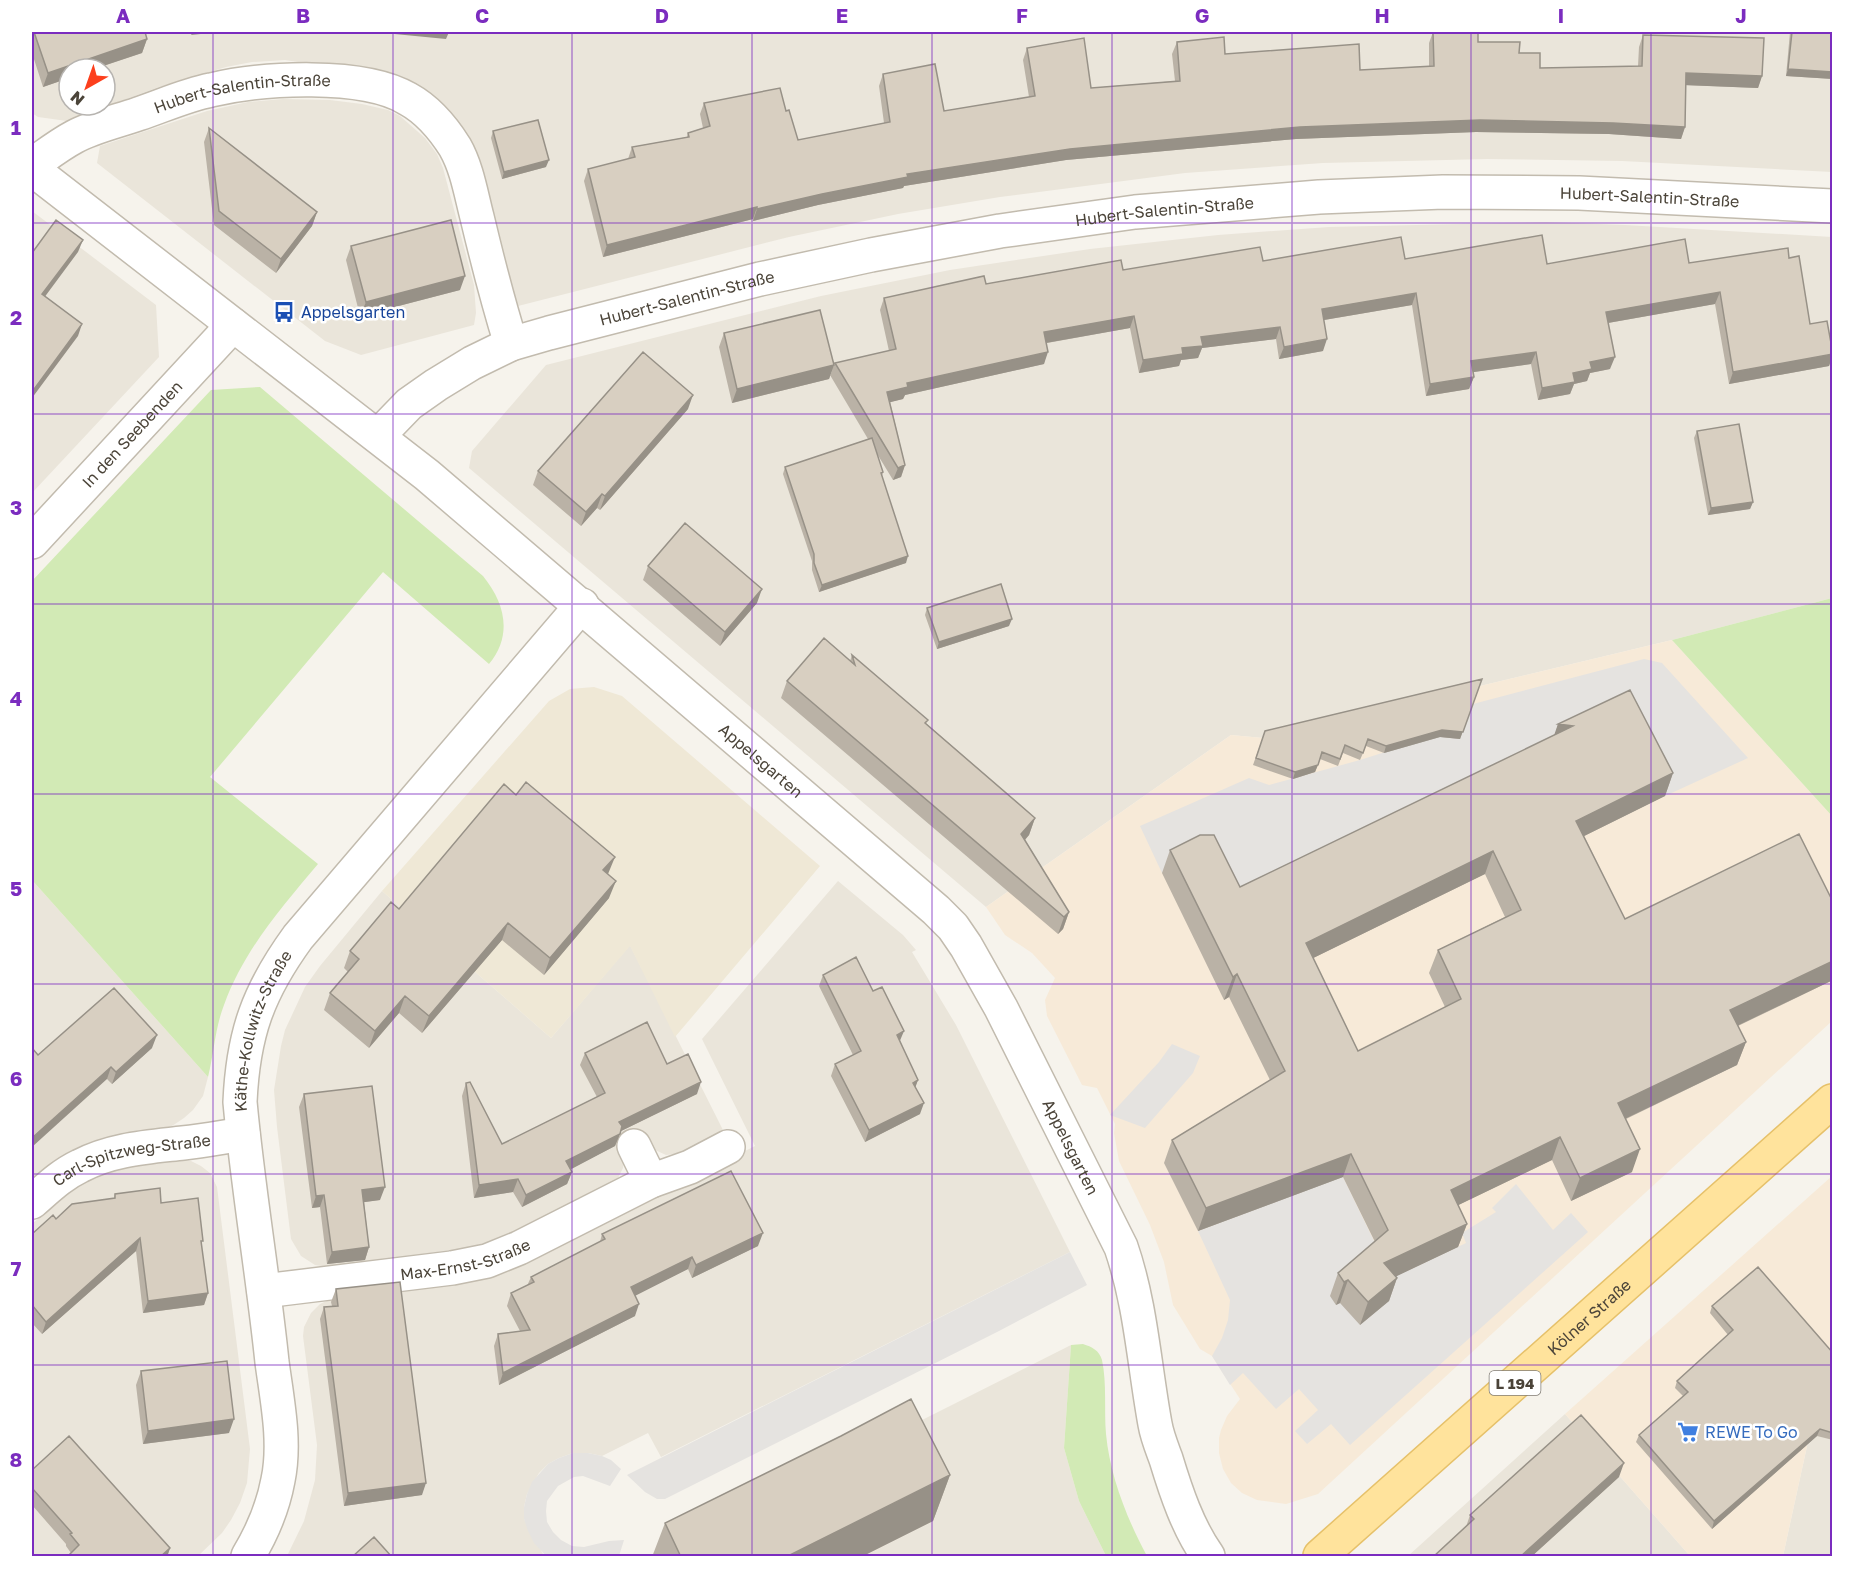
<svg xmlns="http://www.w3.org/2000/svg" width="1864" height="1588" viewBox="0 0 1864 1588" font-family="'Golos Text',sans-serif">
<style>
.residential{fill:#eae5da;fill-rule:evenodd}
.commercial{fill:#f7ead8}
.education{fill:#efe8d6}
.green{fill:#d2eab5}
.parking{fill:#e5e3e0}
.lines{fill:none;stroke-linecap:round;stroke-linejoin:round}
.street-casing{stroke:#c2bbae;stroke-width:36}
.primary-casing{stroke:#e6c16a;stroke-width:36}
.street{stroke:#fff;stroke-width:33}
.primary{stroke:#ffe39c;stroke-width:33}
.wall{fill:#bab2a6;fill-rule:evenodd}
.shaded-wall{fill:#979187}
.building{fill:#d8cfc1;stroke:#979187;stroke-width:1.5;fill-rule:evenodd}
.grid{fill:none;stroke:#7b2cbf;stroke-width:1.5;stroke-opacity:0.55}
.labels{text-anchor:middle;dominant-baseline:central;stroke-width:5;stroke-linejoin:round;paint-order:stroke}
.shield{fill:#fff;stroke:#817c74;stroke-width:1.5}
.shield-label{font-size:15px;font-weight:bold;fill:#4b4439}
.street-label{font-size:16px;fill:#4b4439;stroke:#fff}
.transit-label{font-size:16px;fill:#164399;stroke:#fff;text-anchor:start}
.shop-label{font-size:16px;fill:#366cbe;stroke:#fff;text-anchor:start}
.neatline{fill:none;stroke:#7b2cbf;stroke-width:2}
.grid-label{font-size:20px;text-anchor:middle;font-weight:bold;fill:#7b2cbf}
</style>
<rect width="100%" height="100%" fill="#f6f3ec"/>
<path class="residential" d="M32,32h1800v140l-210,-11 -135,-2 -164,4 -138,10 -185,24 -102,17 -109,23 -271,69 -6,-18 -38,-140 -8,-15 -32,-36 -32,-19 -117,-18 -33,2 -26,5 -67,20 -92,34 -29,-4 -6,-4zM69,69h36v36h-36z
M283,99l47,1 32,4 26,6 12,6 25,22 12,16 6,14 31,117 2,28 -2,12 -113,30 -36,-14 -228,-178 3,-17 107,-35 41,-9z
M32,211l124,94 3,52 -127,136z
M1545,222l80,3 207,12v361l-160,42 -409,98 -32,-3 -245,172 -517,-439 3,-17 74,-86 275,-69 129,-26 140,-21 128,-14 111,-8z
M32,880l176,197 -5,19 -10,14 -9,8 -12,8 -140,55z
M838,881l65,54 13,15 -4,2 44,73 114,227 -409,205 -13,-24 -46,23 -14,-3h-15l-14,5 -11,6 -9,9 -12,21 -3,13v12l19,35 3,2h-259l17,-35 11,-41 2,-35 -14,-109 1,-9 7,-14 9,-9 11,-5 201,-40 223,-113 -53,-107z
M382,891l169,147 79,-93 96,191 -41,21 -2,-6 -8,3 -9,1 -13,-6 -29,11 -1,8 -6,12 -92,48 -21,9 -36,11 -141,19 -12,-2 -14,-9 -10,-17 -14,-112 -3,-37 7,-44 4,-16 20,-43 15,-21z
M177,1159l14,2 10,5 9,7 7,14 33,262 -3,34 -7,20 -9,17 -9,13 -24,23h-166v-332l30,-26 28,-19 37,-12z
M1071,1345l-7,103 15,53 27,55h-454z
M1832,1391v165h-49l33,-151z
M1565,1414l125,142h-282z"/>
<path class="commercial" d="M1672,640l160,176v205l-514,473 -32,10 -29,-4 -15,-7 -11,-10 -8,-14 -4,-16v-15l2,-8 6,-14 13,-17 -28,-43 -12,-7 -27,-44 -9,-43 -14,-37 -31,-64 -5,-28 1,-9 -18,-36 -15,-3 -35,-69 -2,-16 10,-22 -23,-25 -27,-18 -19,-28 245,-172 32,3z
M1832,1176v215l-16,14 -33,151h-93l-125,-142z"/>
<path class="education" d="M594,687l28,9 198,170 -145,171 -45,-91 -79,92 -169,-147 167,-190 21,-12z"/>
<path class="green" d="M260,387l223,189c22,27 30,59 6,88l-106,-92 -173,205 108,87c-37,44 -74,86 -94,141 -9,23 -10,48 -16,72l-176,-197v-299l179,-191z
M1832,598v218l-160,-176z
M1083,1344c9,3 16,6 19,16 5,24 2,50 4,74 4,42 21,85 41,122h-41l-27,-55 -15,-53 7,-103z"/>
<path class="parking" d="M1644,659l18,4 86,95 -83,38 -43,-83 -390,197 -29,-57 -41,20 -22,-47 109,-48 20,7 91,-25 22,-7 91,-49z
M1172,1044l28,12 -7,17 -48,55 -35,-13 49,-53z
M1342,1175l34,70 31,26 59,-28 -4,-10 34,-21 -4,-4 24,-24 37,46 18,-17 17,19 -238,213 -19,-21 -24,20 -12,-13 23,-21 -19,-21 -23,20 -33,-36 -13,12 -18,-29 10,-18 6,-18 2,-20 -32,-69 122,-46z
M1070,1252l17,33 -88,46 -334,168h-8l-12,-7 -18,-17z
M573,1453h15l14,3 9,4 10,9 -11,17 -27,-10 -9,1 -16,9 -11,15 -1,10 1,11 6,10 8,8 11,6 12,1 25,-6 15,-1 -5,16h-73l-12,-13 -6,-12 -4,-12v-12l3,-13 5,-12 16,-18 11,-6z"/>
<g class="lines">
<defs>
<g id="street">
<path id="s1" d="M32,165c13,-9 27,-20 42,-28 18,-10 44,-16 64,-23 24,-8 48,-19 73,-24 51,-12 152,-18 197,9 20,11 35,29 47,48 12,21 16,47 22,70 10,42 21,85 34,127"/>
<path id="s2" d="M32,169l395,306 509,435 17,17 13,19 35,62 120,239c20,58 23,117 34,177 2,12 7,24 11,35 10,33 22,69 42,97"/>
<path id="s3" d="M378,436l31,-32 27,-19 36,-22 39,-19 38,-11 211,-54 111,-24 129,-24 135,-19 184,-15 124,-5 136,1 253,13"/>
<path id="s4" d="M32,542l201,-217"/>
<path d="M634,1146l17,35"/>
<path id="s5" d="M32,1202c15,-13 29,-27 48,-36 32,-17 68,-19 103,-23 20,-2 40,-6 60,-9"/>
<path id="s6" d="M264,1291l188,-23 35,-7 32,-13 132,-67 39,-14 38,-20"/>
<path id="s7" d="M248,1556c14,-23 25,-49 30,-76 8,-38 -1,-80 -6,-118 -9,-87 -24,-173 -32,-260 3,-68 18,-110 58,-165l284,-332"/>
</g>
<g id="primary">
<path id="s8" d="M1320,1556l512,-455"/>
</g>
</defs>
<use href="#street" class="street-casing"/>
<use href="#primary" class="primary-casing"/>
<use href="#street" class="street"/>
<use href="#primary" class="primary"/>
</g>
<path class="wall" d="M32,32h113l2,7 -5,14 -48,16h-25v9l-26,9 -11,-34z
M1433,32l86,21 21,15 98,-2 1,-19 4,-12 119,41 -4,12 -72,-3 -1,42 -4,12 -72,-5 -133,-2 -180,7 -230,21 -162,26 -1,2 -85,17 -65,16v-2l-150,38 -19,-76 4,-12 40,-10 4,-12 55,-10 1,-4 15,-5 -3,-14 4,-11 82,8 12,29 86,-17 -5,-37 4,-12 61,37 85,-14 -6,-37 4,-12 64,40 84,-7 -3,-27 5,-12 48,12 135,16 69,-4v-23z
M1790,32h43v47l-47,-3z
M209,128l108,84 -5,14 -36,47 -62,-48 -10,-83z
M493,131l53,36 -44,12 -11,-41z
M351,246l109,44 -100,26 -14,-56z
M1789,258l21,66 23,27v5l-4,10 -100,18 -14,-80 -107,19 2,46 -20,4 -3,8 -13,3 -4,10 -32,6 -7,-36 -58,8 1,5 -5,12 -43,7 -14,-91 -88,15 -1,31 -44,8 -3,-20 -74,9 -4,10 -17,2 -2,6 -40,7 -9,-45 -83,15 -3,21 -139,31 -2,4 -13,3 15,63 -4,12 -8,3 -17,-28 7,20 -1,4 24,87 -87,29 -7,-22v-9l-29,-87 2,-7 83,-28 -38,-64 5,-12 54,-12 -9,-41 4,-12 102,-14 137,-14 140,-9 142,-2 142,5 142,-1z
M724,333l110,32 -5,14 -97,24 -13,-56z
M688,409l-88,101 -3,-2 -16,18 -48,-41 5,-14z
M1697,431l56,71 -3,7 -42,6 -14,-77z
M648,566l109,37 -37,43 -77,-66z
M927,608l82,18 -72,23 -12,-34z
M852,655l75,69 108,94 -6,17 -4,5 44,72 -6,17 -5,5 -277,-236 6,-17 63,-20z
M1482,679l-22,60 -20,-2 -56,16 -18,-7 -6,14 -17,-7 -5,13 -18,-7 -5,13 -22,7 -40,-14 12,-34z
M1558,724l115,49 -8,23 -81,40 41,83 208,-17v78l-95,46 8,16 -9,23 -111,54 6,53 -61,29 -19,-41 -94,45 9,19 -9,23 -62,29 1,2 -8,23 -29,24 -20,-22 -4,2 -6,-9 8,-23 37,-31 -32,-65 -145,54 -34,-68 8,-23 98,-60 -41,-83 -5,3 -62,-127 8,-23 70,37 315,-152zM1485,874l20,43 -67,33 -9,23 16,34 -87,44 -45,-93z
M608,875l1,23 -65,77 -42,-35 -80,93 -23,-20 -30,35 -45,-38 6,-17 18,-21 -4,-4 6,-17 49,-42z
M823,975l77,67 18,38 -3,7 5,27 -55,28 -34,-66 4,-12 18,-9 -34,-69z
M152,1048l-40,36 -5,-5 -69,-24z
M585,1053l82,11 30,30 -76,37 -6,15 -45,23 2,3 -5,12 -45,23 -9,-15 -39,6 -12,-102 4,-13 36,61 95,-47 -17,-32z
M304,1094l76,106 -16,2 5,45 -4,13 -38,4 -7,-57 -8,1 -13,-101z
M115,1194l46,9 40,42 7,48 -4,12 -61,8 -7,-62 -94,83 -10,-11v-89l24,-15 58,-21z
M602,1234l156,12 -66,32 -4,-9 -53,26v21l-136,69 -5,-39 4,-12 22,-3 -13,-25 4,-13 16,-7 4,-9 69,-35z
M336,1289l86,206 -78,11 -24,-187 4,-12 8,-1 -1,-4z
M1712,1306l121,47v87l-16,-4 -105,93 -76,-87 3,-7 44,-39 -8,-8 2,-7 51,-46 -18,-22z
M141,1371l88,62 -86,11 -7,-59z
M32,1470l138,78 -3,9h-100l4,-4 -5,-7v-2l-34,-39z
M950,1475l-17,46 -72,36h-209l13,-34z
M1619,1477l-88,80h-98l33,-30 4,-12z"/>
<path class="shaded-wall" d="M193,32h27l-29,3z
M374,32h75l-3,7z
M147,39l-5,14 -48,16h-25v9l-26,9 5,-14z
M1788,69l45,3v7l-47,-3z
M1686,73l76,3 -4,12 -76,-3z
M1480,120l133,3 72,4 -4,12 -72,-5 -133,-2 -180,7 -230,21 -162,26 -1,2 -85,17 -65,16 4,-12 150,-35 163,-25 230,-22z
M549,160l-3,7 -44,12 2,-7z
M757,207l-4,12 -150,38 4,-12z
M317,212l-5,14 -36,47 5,-14z
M83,240l-5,12 -40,54 4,-12z
M465,276l-5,14 -100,26 6,-14z
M1720,292l-5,12 -113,20 4,-12z
M1416,293l-4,12 -94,16 4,-12z
M1134,316l-4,12 -90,16 4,-12z
M82,324l-4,12 -46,62v-6z
M1280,327l-4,12 -74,9 -4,10 -17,2 -2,6 -40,7 4,-13 58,-23z
M1327,339l-4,12 -44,8 5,-12z
M1048,352l-4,12 -139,31 -2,4 -20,5 4,-12 20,-9z
M1536,352l-5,12 -64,9 4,-12z
M1833,354l-4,12 -100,18 4,-12z
M1615,357l-5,12 -20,4 -3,8 -13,3 -4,10 -32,6 4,-12 48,-26z
M834,365l-5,14 -97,24 5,-14z
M1474,377l-5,12 -43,7 4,-12z
M693,395l-5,14 -88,101 5,-14z
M905,465l-4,12 -8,3 5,-12z
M602,494l-5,14 -16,18 5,-14z
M1753,502l-3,7 -42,6 3,-7z
M908,556l-2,7 -87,29 3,-7z
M762,589l-5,14 -37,43 5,-14z
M1012,619l-3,7 -72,23 2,-7z
M1482,679l-22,60 -20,-2 -56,16 2,-7z
M1558,724l15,2 -23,21z
M1318,765l-3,7 -22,7 2,-7z
M1673,773l-8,23 -97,48 8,-23z
M1035,818l-6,17 -14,16 6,-17z
M1493,851l-8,23 -188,92 9,-23z
M615,857l-7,17 -11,14 6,-18z
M616,881l-7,17 -65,77 6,-17z
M1069,912l-6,17 -5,5 6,-17z
M508,923l-6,17 -80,93 7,-17z
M1833,961v19l-111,53 8,-23z
M1237,974l-8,23 -5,3 9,-23z
M405,996l-6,17 -30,35 6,-17z
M904,1031l-5,12 -2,-8z
M157,1035l-5,13 -40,36 4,-12z
M1746,1042l-9,23 -127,61 8,-23z
M111,1067l-4,12 -75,68v-9z
M918,1080l-4,11 -1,-8z
M701,1082l-4,12 -82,40 4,-12z
M924,1103l-4,11 -55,28 4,-12z
M620,1134l-5,12 -53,28 4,-13z
M1560,1137l-8,23 -110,53 9,-23z
M1640,1149l-8,23 -61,29 9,-23z
M1351,1154l-8,23 -145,54 8,-23z
M572,1172l-5,12 -45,23 4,-12z
M518,1179l-5,13 -39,6 5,-13z
M385,1187l-5,13 -22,3 4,-13z
M324,1195l-4,12 -8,1 4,-12z
M1467,1224l-9,23 -82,39 8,-23z
M763,1233l-5,13 -66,32 4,-13z
M140,1238l-4,13 -94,83 4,-12z
M369,1247l-4,13 -38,4 5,-12z
M692,1257l-4,12 -61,31 4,-13z
M1397,1278l-8,23 -29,24 8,-23z
M1348,1280l-8,23 -4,2 8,-23z
M208,1293l-4,12 -61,8 5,-12z
M639,1304l-4,12 -136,69 4,-12z
M234,1419l-5,14 -86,11 5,-13z
M1820,1429l-3,7 -105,93 2,-8z
M1624,1463l-5,14 -88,80h-11z
M950,1475l-17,46 -72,36h-75z
M426,1483l-4,12 -78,11 4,-13z
M170,1548l-3,9h-7z"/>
<path class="building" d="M34,32h111l2,7 -99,34z
M1433,32h45v10h42l-1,11h21v15l102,-2 1,-31 121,3 -2,38 -76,-3 -1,54 -72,-4 -133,-3 -180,7 -230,22 -163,25 1,3 -86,17 -65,15v-2l-150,38 -19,-76 47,-12 -3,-10 57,-10 -1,-4 22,-7 -6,-23 76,-15 6,23 3,-1 9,30 92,-18 -7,-48 52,-10 9,47 91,-15 -8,-48 57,-10 7,50 89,-7 -3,-39 47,-5 1,17 134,-10 1,26 74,-4z
M1792,32h41v40l-45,-3z
M538,120l11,40 -45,12 -11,-41z
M209,128l108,84 -36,47 -62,-48z
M56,220l27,20 -41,54 40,30 -50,68v-139z
M451,220l14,56 -99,26 -15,-56z
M1542,235l5,29 138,-25 4,24 99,-15 1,10 10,-2 11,68 17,-3 6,33 -100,18 -13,-80 -114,20 9,45 -25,5 2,7 -19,4 2,9 -33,6 -6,-36 -65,9 3,16 -44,7 -14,-91 -94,16 5,30 -43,8 -4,-20 -79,10 2,9 -21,2 1,6 -40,6 -9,-44 -90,16 4,20 -141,31 1,4 -21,5 18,73 -7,3 -63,-105 61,-14 -12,-51 100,-22 2,8 135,-24 2,10 137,-23 3,14 138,-24 4,22z
M820,310l14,55 -97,24 -13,-56z
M643,352l50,43 -88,101 -3,-2 -16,18 -48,-41z
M1739,424l14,78 -42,6 -14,-77z
M872,438l11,34 -2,1 27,83 -86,29 -8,-22v-9l-29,-87z
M685,523l77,66 -37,43 -77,-66z
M1001,584l11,35 -73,23 -12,-34z
M824,638l31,27 -3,-10 76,65 -3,3 110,95 -14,16 48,78 -5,5 -277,-236z
M1482,679l-19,53 -21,-2 -56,16 -18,-7 -5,14 -18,-8 -5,14 -18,-7 -4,13 -23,7 -39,-14 9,-27z
M1630,690l43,83 -97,48 49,98 174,-85 34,68v59l-103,49 16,32 -128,61 22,46 -60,29 -20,-41 -109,53 16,34 -83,39 13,15 -29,24 -20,-22 -4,2 -6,-9 50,-43 -37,-76 -145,54 -34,-68 113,-69 -48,-97 -4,3 -63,-127 30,-15h14l26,52 333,-161 -15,-2zM1493,851l28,59 -83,40 23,49 -103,52 -52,-108z
M526,782l89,75 -12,13 13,11 -66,77 -42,-35 -79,93 -24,-20 -30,35 -45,-38 29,-34 -9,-8 41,-49 8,7 105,-125 12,11z
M856,957l17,34 9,-4 22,44 -7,4 21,45 -5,3 11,20 -55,27 -34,-66 26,-13 -38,-76z
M114,988l43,47 -41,37 -5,-5 -79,71v-90l6,7z
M647,1022l20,42 21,-10 13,28 -82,40 3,4 -2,8 -54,27 6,11 -46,23 -8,-16 -39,6 -13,-102 4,-1 32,62 103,-51 -20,-40z
M372,1086l13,101 -23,3 7,57 -37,5 -8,-57 -8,1 -12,-102z
M731,1171l32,62 -67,32 -4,-8 -61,30 8,17 -136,69 -5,-39 32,-4 -19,-37 23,-11 -3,-5 74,-38 -3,-5z
M160,1188l1,15 37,-5 5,43h-2l7,52 -60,8 -8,-63 -94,84 -14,-17v-71l21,-19 3,4 16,-15 43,-6v-4z
M1758,1267l75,86v80l-13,-4 -106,92 -75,-86 49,-43 -11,-11 56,-51 -21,-24z
M400,1282l26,201 -78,10 -24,-186 14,-1 -2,-17z
M227,1361l7,58 -86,12 -7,-60z
M911,1399l39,76 -164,82h-105l-16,-34 176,-87z
M1581,1415l43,48 -104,94h-87l41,-38 -4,-4z
M69,1436l101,112 -10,9h-93l12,-12 -9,-11 2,-1 -40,-45v-18z
M374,1537l18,20h-40z"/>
<path class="grid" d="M213,32v1524M393,32v1524M572,32v1524M752,32v1524M932,32v1524M1112,32v1524M1292,32v1524M1471,32v1524M1651,32v1524M32,223h1800M32,414h1800M32,604h1800M32,794h1800M32,984h1800M32,1174h1800M32,1365h1800"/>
<defs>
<symbol id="bus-bare" viewBox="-9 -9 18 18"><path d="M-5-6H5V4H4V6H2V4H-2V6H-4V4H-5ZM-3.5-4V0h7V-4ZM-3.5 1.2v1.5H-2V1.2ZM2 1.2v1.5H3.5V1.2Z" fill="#1a4fb4" stroke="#fff" stroke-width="2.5" paint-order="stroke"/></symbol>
<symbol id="supermarket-bare" viewBox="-9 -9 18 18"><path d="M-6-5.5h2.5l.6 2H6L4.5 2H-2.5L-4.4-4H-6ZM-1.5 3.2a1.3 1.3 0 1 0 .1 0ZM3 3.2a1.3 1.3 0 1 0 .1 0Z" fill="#3f7fe0" stroke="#fff" stroke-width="2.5" paint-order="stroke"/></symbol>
</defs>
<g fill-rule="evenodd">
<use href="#bus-bare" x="269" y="297" width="30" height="30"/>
<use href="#supermarket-bare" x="1673" y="1417" width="30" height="30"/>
</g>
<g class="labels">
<rect class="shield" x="1489.5" y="1371" width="51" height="24" rx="4.5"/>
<g class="shield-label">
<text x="1515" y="1383">L 194</text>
</g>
<g class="street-label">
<text stroke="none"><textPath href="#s1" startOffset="226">Hubert-Salentin-Straße</textPath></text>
<text stroke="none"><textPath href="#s3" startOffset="1317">Hubert-Salentin-Straße</textPath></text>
<text stroke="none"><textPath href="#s3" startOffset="831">Hubert-Salentin-Straße</textPath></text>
<text stroke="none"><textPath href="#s3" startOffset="345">Hubert-Salentin-Straße</textPath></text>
<text stroke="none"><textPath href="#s4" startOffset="147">In den Seebenden</textPath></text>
<text stroke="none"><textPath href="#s2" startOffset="939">Appelsgarten</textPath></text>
<text stroke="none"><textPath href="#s7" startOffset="538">Käthe-Kollwitz-Straße</textPath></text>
<text stroke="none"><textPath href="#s2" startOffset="1443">Appelsgarten</textPath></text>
<text stroke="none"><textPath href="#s5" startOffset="112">Carl-Spitzweg-Straße</textPath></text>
<text stroke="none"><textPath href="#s6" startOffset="204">Max-Ernst-Straße</textPath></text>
<text stroke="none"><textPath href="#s8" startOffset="360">Kölner Straße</textPath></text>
</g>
<g class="transit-label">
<text x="301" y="312">Appelsgarten</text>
</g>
<g class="shop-label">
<text x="1705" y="1432">REWE To Go</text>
</g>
</g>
<rect width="1864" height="1588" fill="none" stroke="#ffffff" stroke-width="66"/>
<g transform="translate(87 87) rotate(220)"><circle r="28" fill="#ffffff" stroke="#b7b4b0" stroke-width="1.5"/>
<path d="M0-4.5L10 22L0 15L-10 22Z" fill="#fc3f1d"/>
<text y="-9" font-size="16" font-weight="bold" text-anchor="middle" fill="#4b4439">N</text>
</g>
<rect x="33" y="33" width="1798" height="1522" class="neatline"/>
<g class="grid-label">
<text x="123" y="23">A</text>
<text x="303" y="23">B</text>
<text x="482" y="23">C</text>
<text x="662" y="23">D</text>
<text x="842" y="23">E</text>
<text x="1022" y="23">F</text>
<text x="1202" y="23">G</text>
<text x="1382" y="23">H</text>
<text x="1561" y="23">I</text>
<text x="1741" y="23">J</text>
<text x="16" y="135">1</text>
<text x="16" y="325">2</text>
<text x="16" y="515">3</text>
<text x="16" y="706">4</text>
<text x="16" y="896">5</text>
<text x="16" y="1086">6</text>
<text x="16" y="1276">7</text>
<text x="16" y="1467">8</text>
</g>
</svg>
